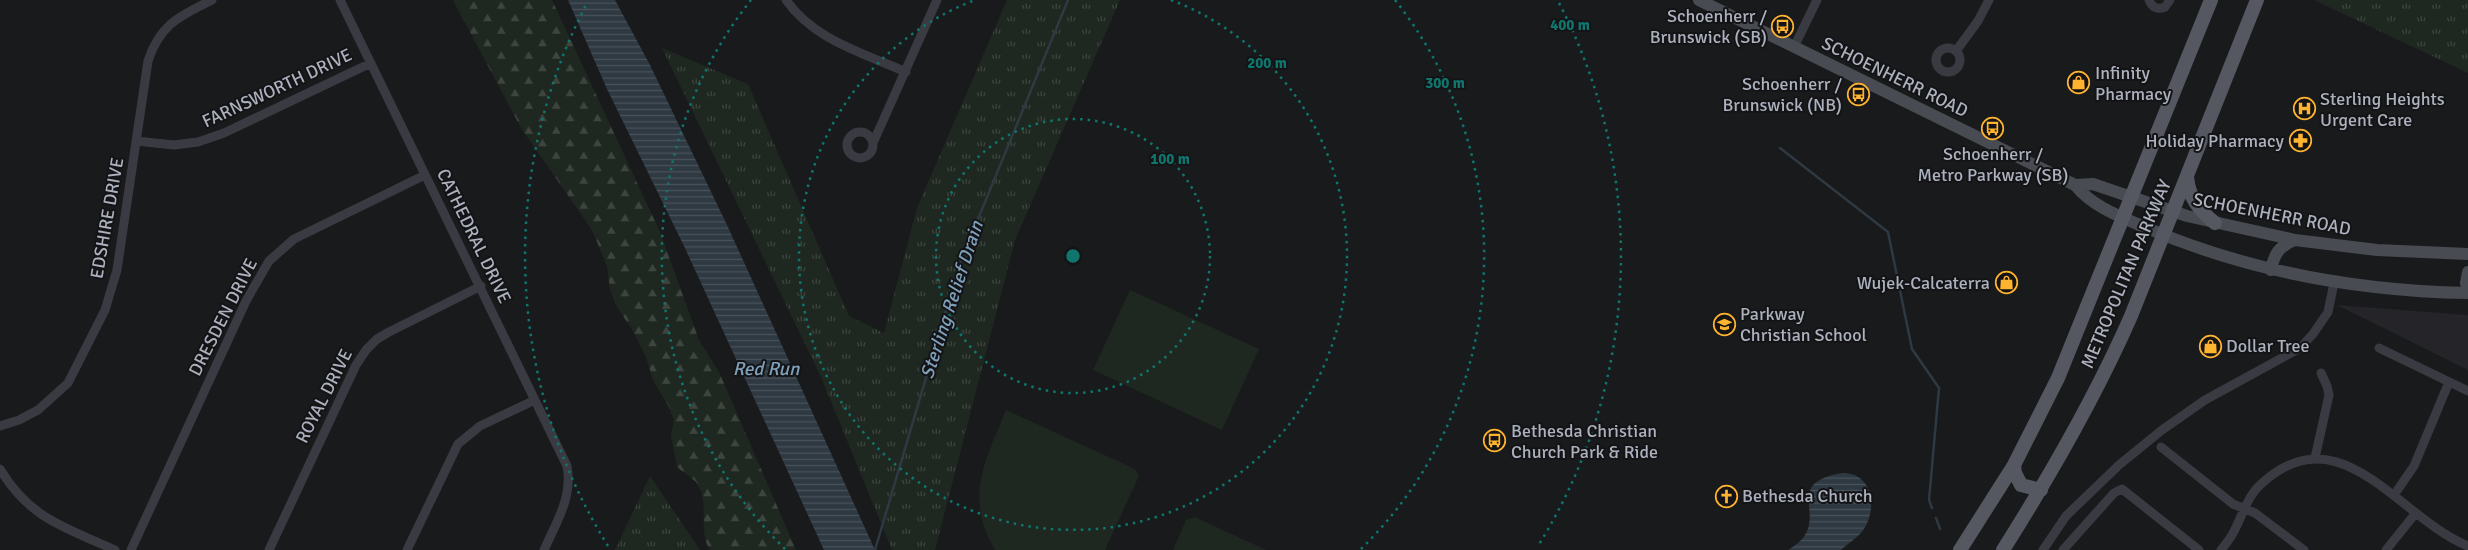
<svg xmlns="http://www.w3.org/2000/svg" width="2468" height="550" viewBox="0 0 2468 550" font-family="Signika,sans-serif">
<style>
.built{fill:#252529}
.grass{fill:url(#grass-tufts)}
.forest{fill:url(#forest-firs)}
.pitch{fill:#1f2820}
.water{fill:url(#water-rules)}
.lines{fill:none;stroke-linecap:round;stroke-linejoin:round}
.stream{stroke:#2e3942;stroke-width:2.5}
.street{stroke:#3a3b42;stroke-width:9}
.secondary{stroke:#484b52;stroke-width:12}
.primary{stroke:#565861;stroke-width:14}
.ring{fill:none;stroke:#0f766e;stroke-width:2.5;stroke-dasharray:2.5 5}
.labels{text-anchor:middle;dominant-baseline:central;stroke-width:4;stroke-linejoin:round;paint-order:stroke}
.poi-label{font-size:18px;fill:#abb1bd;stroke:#141417;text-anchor:start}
.street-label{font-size:18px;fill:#abb1bd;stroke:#141417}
.water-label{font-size:19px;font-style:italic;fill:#7fa0ba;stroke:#141417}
.centre{fill:#0f766e;stroke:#141417;stroke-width:2.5}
.ring-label{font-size:15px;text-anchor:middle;font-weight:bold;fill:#0f766e;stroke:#141417;stroke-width:4;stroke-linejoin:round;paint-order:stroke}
</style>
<defs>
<pattern id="grass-tufts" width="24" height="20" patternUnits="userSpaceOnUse" patternTransform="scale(1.25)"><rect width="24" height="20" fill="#1f2820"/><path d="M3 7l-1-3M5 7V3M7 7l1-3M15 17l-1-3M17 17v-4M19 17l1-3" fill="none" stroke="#3d453e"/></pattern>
<pattern id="forest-firs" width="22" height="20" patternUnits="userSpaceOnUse" patternTransform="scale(1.25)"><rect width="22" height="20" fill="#1f2820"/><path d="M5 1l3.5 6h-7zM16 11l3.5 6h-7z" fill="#3d453e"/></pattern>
<pattern id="water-rules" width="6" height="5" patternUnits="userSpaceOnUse" patternTransform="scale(1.25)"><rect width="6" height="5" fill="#2e3942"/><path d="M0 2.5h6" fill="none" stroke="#4a535b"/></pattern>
</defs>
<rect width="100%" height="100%" fill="#191a1c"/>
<path class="built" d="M2337,305l131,10v55z"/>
<path class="grass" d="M1007,0h113l-105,240 -80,310h-43l-71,-173 -159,-329 86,36 101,232 35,17 33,-125z
M2314,0h154v73z
M650,476l50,74h-85z"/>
<path class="forest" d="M453,0h99l108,232 39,108 21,34 76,176h-86c-13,-19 1,-48 -14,-68 -5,-5 -13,-10 -19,-15l-6,-32 3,-14 -5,-14 -16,-27 -7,-23 -12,-24 -18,-28 -6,-15 -3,-24 -15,-36 -71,-102z"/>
<path class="pitch" d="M1130,290l129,59 -37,81 -129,-60z
M1006,410l129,59 4,7 -34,74h-110c-31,-53 -10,-88 11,-140z
M1195,517l71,33h-93l13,-30z"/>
<path class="water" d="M568,0h47l35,65 77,160 148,325h-51l-140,-304 -77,-157z
M1842,473c30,-1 36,34 22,56 -5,8 -16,14 -23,21h-53c50,-28 -12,-66 54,-77z"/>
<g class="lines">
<path class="stream" d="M1780,148l108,84 24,117 27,39 -10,112 3,8
M1936,518l4,11
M875,550l85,-287 108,-263"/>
<path class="street" d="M340,0l227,466c6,31 -11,57 -23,84
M786,0c28,40 77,53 120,72
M2149,0c3,8 9,10 16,7l5,-7
M1794,47l23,-47
M1936 60a12 12 0 1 1 24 0a12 12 0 1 1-24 0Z
M1956,51l22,-30 11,-21
M847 145a13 13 0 1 1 26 0a13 13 0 1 1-26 0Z
M136,141l38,4 24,-3 26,-9 147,-70
M873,143l64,-143
M2379,348l89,43
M0,426l19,-6 19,-10 30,-27 37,-73 12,-40 31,-209c12,-37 32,-45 64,-61
M2161,447l72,57 22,9 49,37
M2315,458l14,-63 -2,-9 -6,-13
M0,469c30,50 65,58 115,81
M2394,495l20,-29 35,-84
M131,550l115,-249 23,-40 25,-22 131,-64
M269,550l87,-185 10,-15 11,-11 12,-7 92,-46
M407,550l51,-106 22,-18 55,-26
M2043,550l23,-34 53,-51 43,-35 43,-30 95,-52 13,-14 15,-22 6,-29
M2063,550l51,-57 8,-4 77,61
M2221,550c4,-5 8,-10 11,-15 9,-15 13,-34 25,-47 81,-81 141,30 211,58
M2386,550l29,-36"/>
<path class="secondary" d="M1699,0l376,185c17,21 43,31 67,41 104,45 213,65 326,67
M2075,185l18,-1 94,32 108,24 82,10 91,4
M2271,270c3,-16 8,-24 24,-30
M2468,272l-2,11 2,6"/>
<path class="primary" d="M2187,177c2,21 12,33 28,46
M2014,465l1,8 6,12 20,5
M1960,550l54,-85 44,-87 153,-378
M2003,550c48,-76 92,-152 128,-234l126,-316"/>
</g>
<g class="ring">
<circle cx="1073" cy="256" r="137"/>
<path d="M1171 0A274 274 0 1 1 975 0"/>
<path d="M785 549A411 411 0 0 1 751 0M1395 0A411 411 0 0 1 1361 549"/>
<path d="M608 546A548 548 0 0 1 587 3M1559 3A548 548 0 0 1 1538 546"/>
</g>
<defs>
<symbol id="bus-ring" viewBox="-11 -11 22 22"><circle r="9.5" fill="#141417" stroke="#ffb42f" stroke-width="1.5"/><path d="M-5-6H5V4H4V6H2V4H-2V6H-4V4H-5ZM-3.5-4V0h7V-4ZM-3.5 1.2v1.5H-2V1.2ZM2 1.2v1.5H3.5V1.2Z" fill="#ffb42f"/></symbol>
<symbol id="shop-ring" viewBox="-11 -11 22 22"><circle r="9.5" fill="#141417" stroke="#ffb42f" stroke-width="1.5"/><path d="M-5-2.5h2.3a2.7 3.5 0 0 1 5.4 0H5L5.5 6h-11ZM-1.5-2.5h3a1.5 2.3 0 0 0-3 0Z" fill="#ffb42f"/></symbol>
<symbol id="hospital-ring" viewBox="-11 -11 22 22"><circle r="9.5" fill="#141417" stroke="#ffb42f" stroke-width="1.5"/><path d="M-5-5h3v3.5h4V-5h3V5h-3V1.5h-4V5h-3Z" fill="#ffb42f"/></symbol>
<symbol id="pharmacy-ring" viewBox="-11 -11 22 22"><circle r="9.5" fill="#141417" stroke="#ffb42f" stroke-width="1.5"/><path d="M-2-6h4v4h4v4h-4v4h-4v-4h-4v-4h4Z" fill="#ffb42f"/></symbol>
<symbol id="school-ring" viewBox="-11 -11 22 22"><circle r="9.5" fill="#141417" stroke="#ffb42f" stroke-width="1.5"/><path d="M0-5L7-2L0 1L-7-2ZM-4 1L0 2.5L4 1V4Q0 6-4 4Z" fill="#ffb42f"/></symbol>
<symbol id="church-ring" viewBox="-11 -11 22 22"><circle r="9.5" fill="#141417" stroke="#ffb42f" stroke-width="1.5"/><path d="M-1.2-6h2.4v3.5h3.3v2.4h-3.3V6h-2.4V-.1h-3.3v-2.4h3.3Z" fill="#ffb42f"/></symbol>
</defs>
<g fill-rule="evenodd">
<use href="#bus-ring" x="1770" y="14" width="25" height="25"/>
<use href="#shop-ring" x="2066" y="70" width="25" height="25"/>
<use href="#bus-ring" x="1846" y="82" width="25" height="25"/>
<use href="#hospital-ring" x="2292" y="96" width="25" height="25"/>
<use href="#bus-ring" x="1980" y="116" width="25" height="25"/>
<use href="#pharmacy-ring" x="2288" y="128" width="25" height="25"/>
<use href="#shop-ring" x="1994" y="270" width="25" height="25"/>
<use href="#school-ring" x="1712" y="312" width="25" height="25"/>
<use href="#shop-ring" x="2198" y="334" width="25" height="25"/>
<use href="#bus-ring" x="1482" y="428" width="25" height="25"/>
<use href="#church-ring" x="1714" y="484" width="25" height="25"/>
</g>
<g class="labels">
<g class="poi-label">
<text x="1767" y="16" text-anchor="end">Schoenherr /<tspan x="1767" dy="21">Brunswick (SB)</tspan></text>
<text x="2095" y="73">Infinity<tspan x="2095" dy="21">Pharmacy</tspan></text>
<text x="1842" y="84" text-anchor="end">Schoenherr /<tspan x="1842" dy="21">Brunswick (NB)</tspan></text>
<text x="2320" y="99">Sterling Heights<tspan x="2320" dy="21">Urgent Care</tspan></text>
<text x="2284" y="141" text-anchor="end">Holiday Pharmacy</text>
<text x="1993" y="154" text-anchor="middle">Schoenherr /<tspan x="1993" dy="21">Metro Parkway (SB)</tspan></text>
<text x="1990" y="283" text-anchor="end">Wujek-Calcaterra</text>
<text x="1740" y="314">Parkway<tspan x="1740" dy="21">Christian School</tspan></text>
<text x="2226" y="346">Dollar Tree</text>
<text x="1511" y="431">Bethesda Christian<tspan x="1511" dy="21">Church Park &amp; Ride</tspan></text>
<text x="1742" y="496">Bethesda Church</text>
</g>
<g class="street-label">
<text transform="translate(1895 77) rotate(26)">SCHOENHERR ROAD</text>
<text transform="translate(277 88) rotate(-25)">FARNSWORTH DRIVE</text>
<text transform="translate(2272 214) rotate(11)">SCHOENHERR ROAD</text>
<text transform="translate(107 218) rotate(-80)">EDSHIRE DRIVE</text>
<text transform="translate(474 236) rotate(64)">CATHEDRAL DRIVE</text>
<text transform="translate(2126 274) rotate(-67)">METROPOLITAN PARKWAY</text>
<text transform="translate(223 317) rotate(-63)">DRESDEN DRIVE</text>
<text transform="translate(324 396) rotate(-63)">ROYAL DRIVE</text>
</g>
<g class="water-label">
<text transform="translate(952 300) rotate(-72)">Sterling Relief Drain</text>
<text x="766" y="369">Red Run</text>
</g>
</g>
<circle cx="1073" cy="256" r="8" class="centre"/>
<g class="ring-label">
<text x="1570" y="30">400 m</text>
<text x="1267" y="68">200 m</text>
<text x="1445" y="88">300 m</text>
<text x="1170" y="164">100 m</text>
</g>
</svg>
